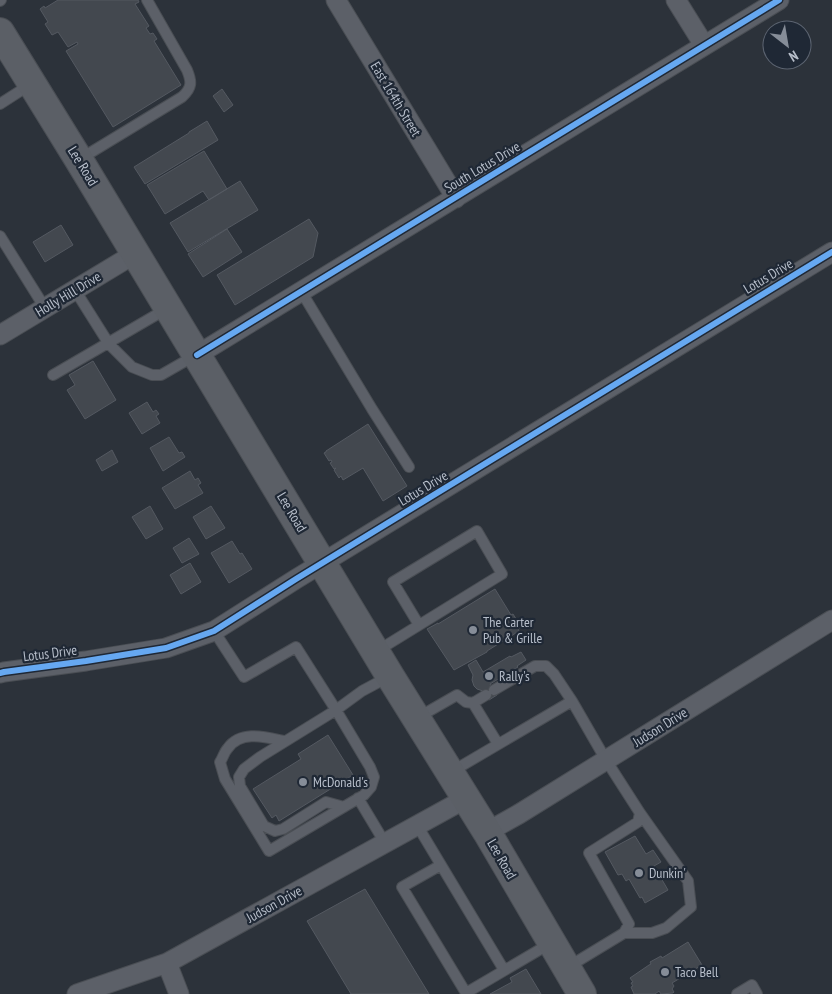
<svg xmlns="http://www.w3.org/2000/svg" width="832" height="994" viewBox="0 0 832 994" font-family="'PT Sans Narrow',sans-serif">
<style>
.building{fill:#43484f;stroke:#545961}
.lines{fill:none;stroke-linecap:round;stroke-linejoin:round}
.service-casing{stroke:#4a4e54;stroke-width:12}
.minor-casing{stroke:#4a4e54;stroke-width:21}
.secondary-casing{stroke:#4a4e54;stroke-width:30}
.service{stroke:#5c6068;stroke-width:10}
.minor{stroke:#5c6068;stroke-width:19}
.secondary{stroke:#5b5f66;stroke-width:28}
.cycleway-casing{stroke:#1f2835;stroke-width:9}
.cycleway{stroke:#66a8f1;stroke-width:6}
.poi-dot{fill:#868d98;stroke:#1f2835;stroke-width:2}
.labels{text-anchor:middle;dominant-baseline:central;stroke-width:4.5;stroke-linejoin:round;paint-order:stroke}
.street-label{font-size:14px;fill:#b7beca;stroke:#1f2835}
.poi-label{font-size:14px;fill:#b7beca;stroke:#1f2835;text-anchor:start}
</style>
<rect width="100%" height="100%" fill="#2c323a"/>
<path class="building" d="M58,0h80l1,2 -4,2 14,22 -3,2 4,6 3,-1 4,6 -3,2 27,44 -68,42 -47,-76 12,-7 -1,-2 -9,5 -10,-15 -6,3 -7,-11 3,-2 -8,-13 4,-3 1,2z
M222,89l11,16 -9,7 -11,-16z
M207,121l11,19 -73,44 -11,-17 55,-34v-1z
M204,151l23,38 -18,11 -6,-9 -38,23 -18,-29z
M240,181l18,29 -70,42 -18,-29z
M309,219l9,14 -5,24 -78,48 -18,-30z
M61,225l12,20 -28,17 -12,-20z
M227,229l15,23 -39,25 -15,-23z
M93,361l23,39 -31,19 -18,-29 8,-5 -6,-10z
M147,402l6,10 3,-2 3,4 -3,2 4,7 -18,11 -13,-21z
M368,424l39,62 -24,15 -20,-33 -20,12 -2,-4 -2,2 -5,-8 2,-2 -2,1 -4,-6 2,-1 -1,-2 -2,1 -5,-8 2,-1v-1z
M169,437l10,16 3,-1 3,5 -22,14 -13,-23z
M112,450l6,12 -16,9 -6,-11z
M190,471l5,9 3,-2 3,5 -3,2 5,8 -28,16 -13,-21z
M150,506l13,23 -17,10 -14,-22z
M211,506l14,22 -19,11 -13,-22z
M189,538l10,16 -17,9 -9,-15z
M232,541l8,13 2,-1 10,16 -23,14 -18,-30z
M190,563l11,19 -20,12 -11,-19z
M495,589l16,26 2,-1 8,13 -3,2 1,2 -32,20v1l-33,18 -27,-41 11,-6v1z
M521,652l5,8 -9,6 1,1 -28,17 7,11 -8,5 -6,-9 -6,-2 -3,-3 -2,-6 1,-5 -5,-10 8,-5 7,12 27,-16 1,1z
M328,735l25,40 -74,46 -3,-6 -4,3 -19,-29 48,-30 -3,-5z
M635,836l11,18 7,-4 8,12 -7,4 14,24 -23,13 -3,-6 -2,1 -11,-19 -3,2 -4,-7 -4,1 -13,-23z
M365,889l64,105h-78l-44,-73z
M688,942l14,23 -30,18 2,3 -2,3 2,3 -1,1 -12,1 -2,-3 -4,3h-21l-3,-7 2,-1 -2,-3 2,-1 -3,-4 19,-13 2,-1 -1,-2 11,-6 1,2z
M526,969l15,25h-51l22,-12 -2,-4z"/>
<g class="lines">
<defs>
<path id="service" d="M0,1l1,-1
M0,104l31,-20
M80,159l102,-62c10,-9 10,-15 5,-27l-40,-70
M0,236l45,72
M75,290l34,54 23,23 20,8h9l35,-20
M301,291l71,118 37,58
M53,375l115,-67
M214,631l30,46 52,-30 40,63 26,-19 28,-15
M377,651l125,-77 -25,-43 -84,51 26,43
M494,690l41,-24h11l8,8 18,27
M473,703l25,41
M417,718l40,-23 9,7 7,1 13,-8
M284,741c-19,-4 -43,-11 -56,7 -4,4 -5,10 -8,14l5,17 44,72 95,-56 7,-8 3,-10 -4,-10 -34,-57 -76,47 -16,12 -5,8 1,9 24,40 11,5 8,-2 43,-27 18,5
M451,772l121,-71 34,59 34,53 -2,9 -49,31 40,71 -5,9 -56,34
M358,798l27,45
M417,825l87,145
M441,865l-39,22 64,106 85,-50
M624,933h28l14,-5 25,-21 -3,-26 -48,-68
M737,994l15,-9 5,9"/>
<path id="minor" d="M336,0l120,198
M676,0l28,45
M0,335l136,-82
M197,355l582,-355
M0,673l4,-1 82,-11 80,-13 48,-17 82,-52 536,-327
M487,832l32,-18 313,-194
M167,963l12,31
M77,994l90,-31 298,-164"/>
<path id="secondary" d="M0,32l79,128 311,516 97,156 95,162"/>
</defs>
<use href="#service" class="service-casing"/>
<use href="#minor" class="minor-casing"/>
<use href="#secondary" class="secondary-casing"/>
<use href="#service" class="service"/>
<use href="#minor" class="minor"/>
<use href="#secondary" class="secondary"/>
<defs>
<path id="cycleway" d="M197,355l582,-355
M0,673l4,-1 82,-11 80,-13 48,-17 82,-52 536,-327"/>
</defs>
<use href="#cycleway" class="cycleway-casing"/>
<use href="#cycleway" class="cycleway"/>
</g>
<g class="poi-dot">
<circle cx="473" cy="630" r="5"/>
<circle cx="489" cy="676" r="5"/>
<circle cx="303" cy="782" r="5"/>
<circle cx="639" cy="873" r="5"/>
<circle cx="665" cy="972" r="5"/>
</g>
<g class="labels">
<g class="street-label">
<text transform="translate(396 99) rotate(59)">East 164th Street</text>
<text transform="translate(83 166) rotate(58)">Lee Road</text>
<text transform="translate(482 167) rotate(-31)">South Lotus Drive</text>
<text transform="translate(768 276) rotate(-31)">Lotus Drive</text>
<text transform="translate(68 294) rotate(-31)">Holly Hill Drive</text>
<text transform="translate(423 488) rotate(-31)">Lotus Drive</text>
<text transform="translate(292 512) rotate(59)">Lee Road</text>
<text transform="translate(50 653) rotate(-7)">Lotus Drive</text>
<text transform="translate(660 727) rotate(-32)">Judson Drive</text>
<text transform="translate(502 859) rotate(60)">Lee Road</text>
<text transform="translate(274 904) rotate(-29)">Judson Drive</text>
</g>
<g class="poi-label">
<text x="483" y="622">The Carter<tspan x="483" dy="16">Pub &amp; Grille</tspan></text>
<text x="499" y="676">Rally's</text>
<text x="313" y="782">McDonald's</text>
<text x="649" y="873">Dunkin'</text>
<text x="675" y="972">Taco Bell</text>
</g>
</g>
<g transform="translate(787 45) rotate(149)"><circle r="24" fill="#1f2835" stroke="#5c6471"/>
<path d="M0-4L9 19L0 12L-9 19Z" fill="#868d98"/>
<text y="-8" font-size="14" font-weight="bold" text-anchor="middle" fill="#b7beca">N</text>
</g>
</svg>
